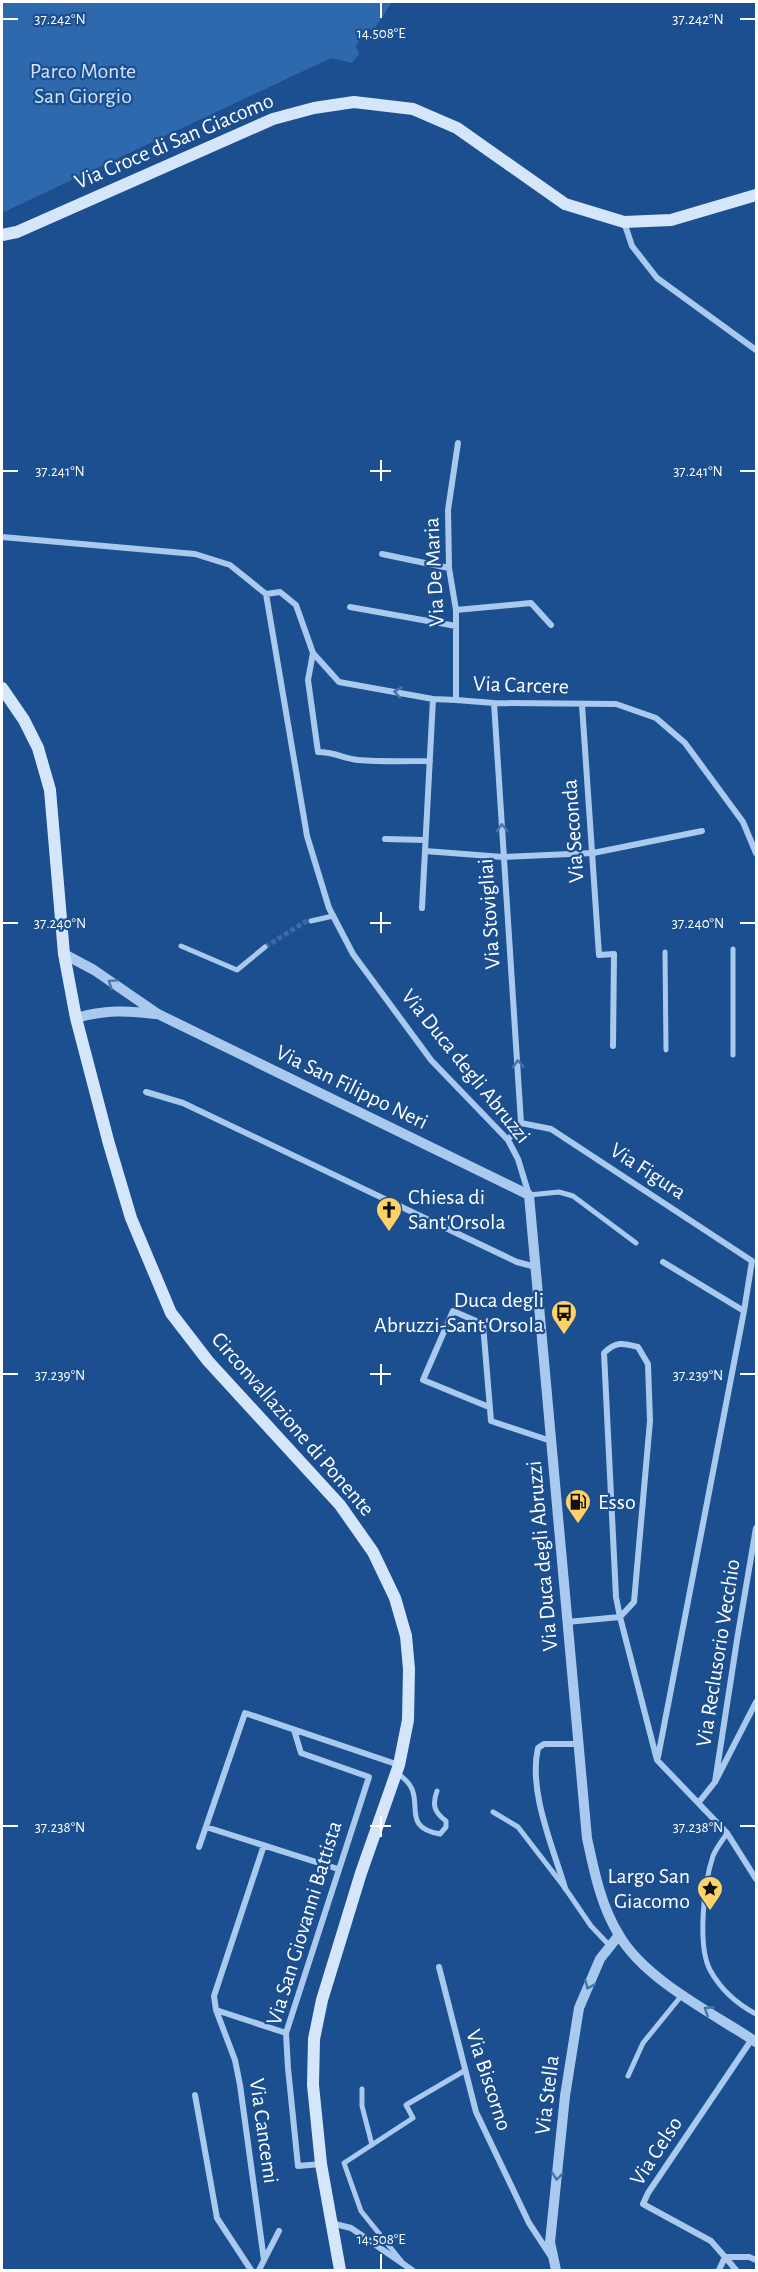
<svg xmlns="http://www.w3.org/2000/svg" width="758" height="2272" viewBox="0 0 758 2272" font-family="'Alegreya Sans',sans-serif">
<style>
.green{fill:#2e69ad}
.lines{fill:none;stroke-linecap:round;stroke-linejoin:round}
.pedestrian-tunnel{stroke:#3d69a0;stroke-width:5;stroke-dasharray:5 2.5;stroke-linecap:butt}
.pedestrian{stroke:#a9c9ee;stroke-width:5}
.minor{stroke:#a9c9ee;stroke-width:6}
.tertiary{stroke:#a9c9ee;stroke-width:10}
.secondary{stroke:#d6e6fa;stroke-width:12}
.oneway{stroke:#4674ac}
.ticks{fill:none;stroke:#fff;stroke-width:2}
.labels{text-anchor:middle;dominant-baseline:central;stroke-width:4.5;stroke-linejoin:round;paint-order:stroke}
.park-label{font-size:22px;fill:#cfe3fa;stroke:#1b4f8f}
.street-label{font-size:22px;fill:#fff;stroke:#1b4f8f}
.poi-label{font-size:22px;fill:#fff;stroke:#1b4f8f;text-anchor:start}
.ticks-label{font-size:15px;text-anchor:middle;fill:#fff;stroke:#1b4f8f;stroke-width:4.5;stroke-linejoin:round;paint-order:stroke}
</style>
<rect width="100%" height="100%" fill="#1b4f8f"/>
<path class="green" d="M2,2h390l-17,26 -10,2 -9,16 3,8 -7,9 -21,-5 -329,155z"/>
<g class="lines">
<path class="pedestrian-tunnel" d="M265,947l40,-25 6,-1"/>
<path class="pedestrian" d="M311,921l22,-5
M181,946l56,24 28,-23
M733,949v106
M665,952l1,98
M529,1195l30,-3 14,4 63,47
M396,1773c38,21 -2,53 44,61l6,-7v-6c-12,-9 -14,-16 -9,-30
M493,1812l25,15 47,61 26,38 19,20
M727,1833c-4,7 -11,15 -14,23 -9,27 -16,89 -3,114 11,20 27,34 46,44
M628,2076l15,-33 39,-48
M362,2089v17l10,39
M402,2262l-41,-51 -17,-48 69,-45 -7,-13 58,-34"/>
<path class="minor" d="M624,222l8,24 25,32 99,72
M2,537l193,17 35,11 36,29
M382,554l67,14
M266,594l41,242 22,72 24,46 78,106 77,80 10,19 11,36
M266,594l14,-2 16,13 17,48 26,29 94,17 23,1 38,3 122,1 40,14 29,25 58,79 13,31
M350,607l106,19
M456,610l75,-7 20,22
M313,653l-5,27 10,72c17,0 24,6 40,8 24,2 48,1 72,1
M456,700v-90l-7,-42 -1,-58 10,-67
M494,703l27,420
M582,705l17,250 15,-1 -1,92
M385,839l40,1
M425,851l78,6 90,-4 109,-22
M422,908l11,-209
M146,1092l37,11 334,159 19,5
M521,1123l30,6 201,132 -8,50 -86,446
M508,1140l13,-17
M663,1262l81,49
M489,1407l-66,-27 30,-69 30,13 8,97 60,20
M567,1622l53,-5 14,-15 16,-181 -2,-57 -10,-17c-15,-4 -22,-6 -34,6l12,244 4,20 37,143 70,73 29,46
M294,1730l7,23 68,24 -83,256 2,35 10,98 23,-2
M715,1782l22,-142 19,-112
M699,1802l16,-20 41,-80
M206,1827l132,42
M264,1845l-50,151 2,14 19,50 5,25 24,175
M199,1847l46,-134 154,52
M565,1888c-12,-41 -37,-97 -27,-140l6,-4h34
M439,1967l37,145 53,111 21,32
M216,2010l70,23
M752,2039l-104,154 -5,11 68,37 14,16h24l7,3
M195,2095l22,123 34,52
M331,2223l20,5 61,42
M259,2270l20,-39
M719,2270l6,-13 11,13"/>
<path class="tertiary" d="M64,954l30,16 64,44 371,181 58,643c7,33 14,68 32,97 27,46 94,78 137,107
M76,1018c28,-8 51,-8 79,-4
M556,2270l-6,-28 15,-146 14,-88 21,-49 19,-24"/>
<path class="secondary" d="M2,235l15,-3 256,-113 41,-11 40,-6 59,7 44,19 108,76 59,18 47,-2 85,-25
M2,688l22,32 14,28 12,42 14,164 12,64 33,126 22,74 40,95 37,48 132,144 33,47 22,46 11,38 3,33 -1,51 -9,45 -38,108 -39,127 -8,39 -1,46 8,79 19,106"/>
</g>
<defs><path id="oneway-chevron" d="M-2-3.5L2.5 0L-2 3.5" fill="none" stroke-width="1.6" stroke-linecap="round" stroke-linejoin="round" transform="scale(1.5)"/></defs>
<g class="oneway">
<use href="#oneway-chevron" transform="translate(398 692) rotate(-170)"/>
<use href="#oneway-chevron" transform="translate(502 828) rotate(-93)"/>
<use href="#oneway-chevron" transform="translate(112 983) rotate(-146)"/>
<use href="#oneway-chevron" transform="translate(518 1064) rotate(-93)"/>
<use href="#oneway-chevron" transform="translate(589 1985) rotate(114)"/>
<use href="#oneway-chevron" transform="translate(708 2010) rotate(-147)"/>
<use href="#oneway-chevron" transform="translate(557 2176) rotate(96)"/>
</g>
<path class="ticks" d="M381,3v15M3,19h15M740,19h15M381,460v21M3,471h15M370,471h21M740,471h15M381,912v21M3,923h15M370,923h21M740,923h15M381,1364v21M3,1374h15M370,1374h21M740,1374h15M381,1816v21M3,1826h15M370,1826h21M740,1826h15M381,2254v15"/>
<defs>
<symbol id="church-pin" viewBox="-11 -11 22 30"><path d="M0 17L-7.5 6A9.5 9.5 0 1 1 7.5 6Z" fill="#ffd166" stroke="#1b4f8f"/><path d="M-1.2-6h2.4v3.5h3.3v2.4h-3.3V6h-2.4V-.1h-3.3v-2.4h3.3Z" fill="#111"/></symbol>
<symbol id="bus-pin" viewBox="-11 -11 22 30"><path d="M0 17L-7.5 6A9.5 9.5 0 1 1 7.5 6Z" fill="#ffd166" stroke="#1b4f8f"/><path d="M-5-6H5V4H4V6H2V4H-2V6H-4V4H-5ZM-3.5-4V0h7V-4ZM-3.5 1.2v1.5H-2V1.2ZM2 1.2v1.5H3.5V1.2Z" fill="#111"/></symbol>
<symbol id="fuel-pin" viewBox="-11 -11 22 30"><path d="M0 17L-7.5 6A9.5 9.5 0 1 1 7.5 6Z" fill="#ffd166" stroke="#1b4f8f"/><path d="M-5.5-6h7V0h2V4h1.3V-2.5L3-4.5l.8-.8L6-3V5H2.5V1h-1V6h-7ZM-4.2-4.7v3.2H.2V-4.7Z" fill="#111"/></symbol>
<symbol id="sight-pin" viewBox="-11 -11 22 30"><path d="M0 17L-7.5 6A9.5 9.5 0 1 1 7.5 6Z" fill="#ffd166" stroke="#1b4f8f"/><path d="M0-6L1.8-2.2L6-1.7L2.9 1.2L3.7 5.4L0 3.3L-3.7 5.4L-2.9 1.2L-6-1.7L-1.8-2.2Z" fill="#111"/></symbol>
</defs>
<g fill-rule="evenodd">
<use href="#church-pin" x="374" y="1195" width="30" height="40"/>
<use href="#bus-pin" x="549" y="1298" width="30" height="40"/>
<use href="#fuel-pin" x="563" y="1487" width="30" height="40"/>
<use href="#sight-pin" x="695" y="1874" width="30" height="40"/>
</g>
<g class="labels">
<g class="park-label">
<text x="83" y="71">Parco Monte<tspan x="83" dy="25">San Giorgio</tspan></text>
</g>
<g class="street-label">
<text transform="translate(174 141) rotate(-23)">Via Croce di San Giacomo</text>
<text transform="translate(434 572) rotate(-93)">Via De Maria</text>
<text transform="translate(521 685) rotate(2)">Via Carcere</text>
<text transform="translate(573 831) rotate(-94)">Via Seconda</text>
<text transform="translate(489 914) rotate(-94)">Via Stovigliai</text>
<text transform="translate(466 1066) rotate(51)">Via Duca degli Abruzzi</text>
<text transform="translate(352 1087) rotate(26)">Via San Filippo Neri</text>
<text transform="translate(648 1171) rotate(33)">Via Figura</text>
<text transform="translate(293 1424) rotate(49)">Circonvallazione di Ponente</text>
<text transform="translate(542 1556) rotate(-95)">Via Duca degli Abruzzi</text>
<text transform="translate(718 1653) rotate(-81)">Via Reclusorio Vecchio</text>
<text transform="translate(304 1923) rotate(-73)">Via San Giovanni Battista</text>
<text transform="translate(489 2080) rotate(72)">Via Biscorno</text>
<text transform="translate(547 2095) rotate(-83)">Via Stella</text>
<text transform="translate(264 2131) rotate(82)">Via Cancemi</text>
<text transform="translate(656 2151) rotate(-57)">Via Celso</text>
</g>
<g class="poi-label">
<text x="408" y="1197">Chiesa di<tspan x="408" dy="25">Sant'Orsola</tspan></text>
<text x="544" y="1300" text-anchor="end">Duca degli<tspan x="544" dy="25">Abruzzi-Sant'Orsola</tspan></text>
<text x="598" y="1502">Esso</text>
<text x="690" y="1876" text-anchor="end">Largo San<tspan x="690" dy="25">Giacomo</tspan></text>
</g>
</g>
<g class="ticks-label">
<text x="60" y="24">37.242°N</text>
<text x="698" y="24">37.242°N</text>
<text x="381" y="38">14.508°E</text>
<text x="60" y="476">37.241°N</text>
<text x="698" y="476">37.241°N</text>
<text x="60" y="928">37.240°N</text>
<text x="698" y="928">37.240°N</text>
<text x="60" y="1380">37.239°N</text>
<text x="698" y="1380">37.239°N</text>
<text x="60" y="1832">37.238°N</text>
<text x="698" y="1832">37.238°N</text>
<text x="381" y="2244">14.508°E</text>
</g>
<rect width="758" height="2272" fill="none" stroke="#ffffff" stroke-width="6"/>
</svg>
